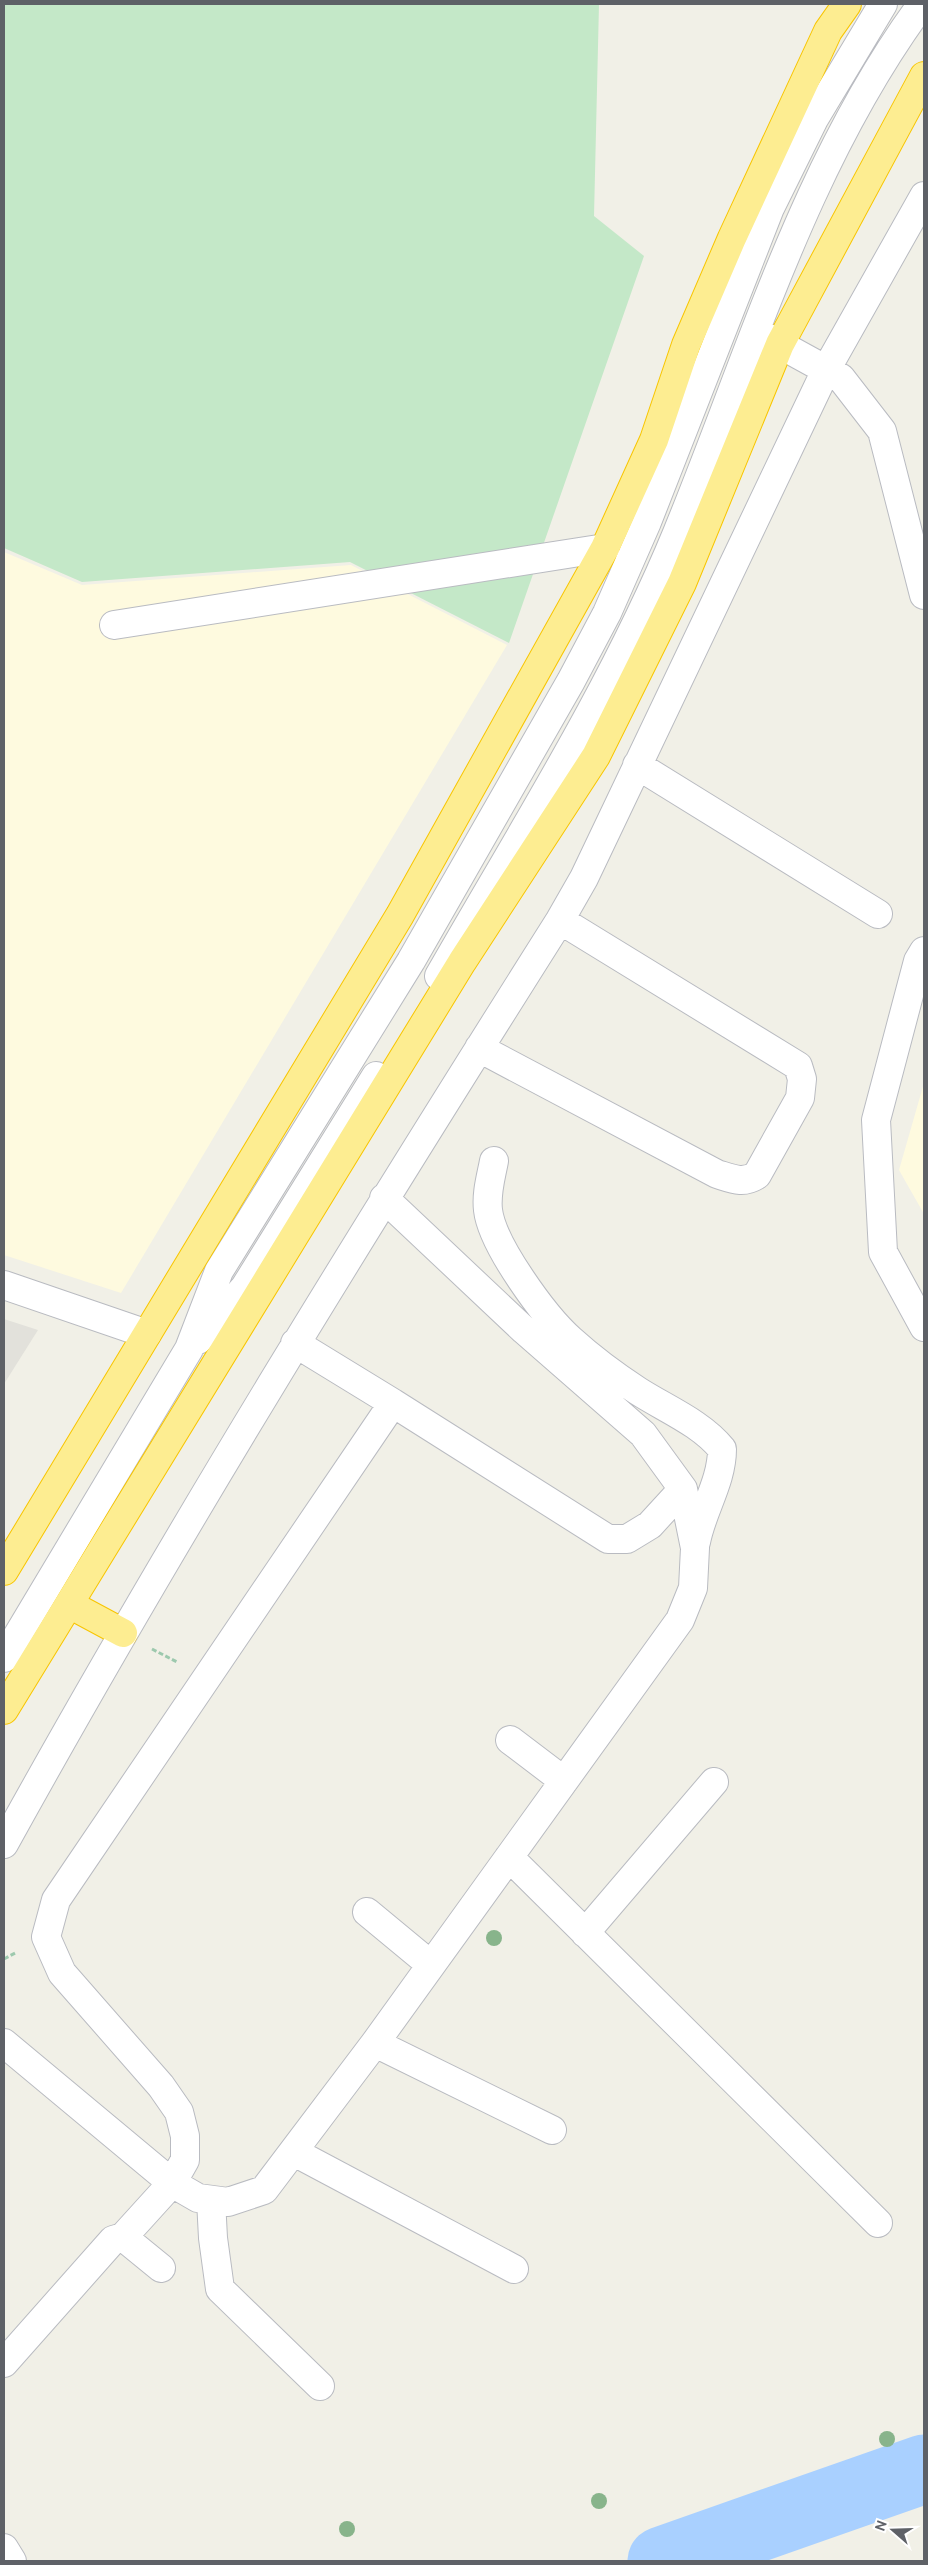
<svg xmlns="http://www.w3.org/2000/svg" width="928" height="2565" viewBox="0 0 928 2565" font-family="Cabin,sans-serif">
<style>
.commercial{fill:#fefadf}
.industrial{fill:#e2e1db}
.green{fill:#c4e8c8}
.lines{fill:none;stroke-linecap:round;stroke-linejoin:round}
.river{stroke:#a9d0ff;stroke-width:69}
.minor-casing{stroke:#b9bbc1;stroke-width:30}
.highway-casing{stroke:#f8c500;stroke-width:30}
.path{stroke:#9dc9ae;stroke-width:3;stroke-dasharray:5 2.5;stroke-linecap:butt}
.minor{stroke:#fff;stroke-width:28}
.highway{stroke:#fded91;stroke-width:28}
.tree{fill:#88b48b}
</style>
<rect width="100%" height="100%" fill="#f1f0e7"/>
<path class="commercial" d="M4,552l78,33 269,-20 156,80 -386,648 -117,-38z
M924,1083v131l-25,-44z"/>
<path class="industrial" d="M4,1319l34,11 -34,54z"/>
<path class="green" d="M4,4h595l-5,212 50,40 -135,387 -159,-81 -268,20 -78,-34z"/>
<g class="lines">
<path class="river" d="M662,2561l262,-92"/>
<defs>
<path id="minor" d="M759,333l82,45 41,53 42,164
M114,625l491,-77
M637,765l241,149
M924,951l-6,10 -42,159 7,132 41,75
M439,976c83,-145 174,-288 238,-443 74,-180 128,-370 245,-529
M479,1048l238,126c16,5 26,10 40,1l43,-77 2,-19 -4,-13 -238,-146
M494,1161c-3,16 -8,32 -6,49 4,35 57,107 83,130 21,19 44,36 67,51 28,18 63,32 84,58 0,33 -20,61 -26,93
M4,1285l143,49
M198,1340l47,-53 131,-211
M393,1403l215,136h19l23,-14 33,-36
M4,1658l185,-309 30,-78 192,-310 160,-280 36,-68 40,-91 123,-314 44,-89 69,-115
M510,1740l54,41
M4,1844c174,-315 364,-620 556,-924l24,-42 242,-508 98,-174
M509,1857l369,366
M367,1912l64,53
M585,1933l129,-151
M4,2043l168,140 26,15 30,4 36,-12 111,-147 305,-423 13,-32 2,-40 -12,-59 -40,-55 -119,-104 -140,-132
M375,2043l177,87
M294,2152l220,117
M211,2200l2,38 7,51 100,97
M123,2237l38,31
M4,2363l109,-123 10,-3 49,-54 13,-23v-24l-6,-24 -18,-26 -99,-113 -16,-36 10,-37 337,-497 -98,-60
M4,2548l8,13"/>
<path id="highway" d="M4,1571l396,-656 205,-367 49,-108 32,-95 46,-107 96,-207 19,-27
M69,1604l54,29
M4,1710l458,-748 134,-206 86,-173 98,-239 144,-268"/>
</defs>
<use href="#minor" class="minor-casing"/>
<use href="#highway" class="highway-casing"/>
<path class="path" d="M152,1649l25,13
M4,1959l13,-7"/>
<use href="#minor" class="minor"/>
<use href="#highway" class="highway"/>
</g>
<g class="tree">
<circle cx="494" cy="1938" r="8"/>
<circle cx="887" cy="2439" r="8"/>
<circle cx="599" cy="2501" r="8"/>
<circle cx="347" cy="2529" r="8"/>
</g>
<rect width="928" height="2565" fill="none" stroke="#5e6167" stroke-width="10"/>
<g transform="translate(893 2530) rotate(290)" stroke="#ffffff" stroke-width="4" paint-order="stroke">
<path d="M0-4L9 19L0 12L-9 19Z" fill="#5e6167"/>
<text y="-8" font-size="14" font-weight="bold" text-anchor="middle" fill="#5e6167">N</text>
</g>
</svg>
